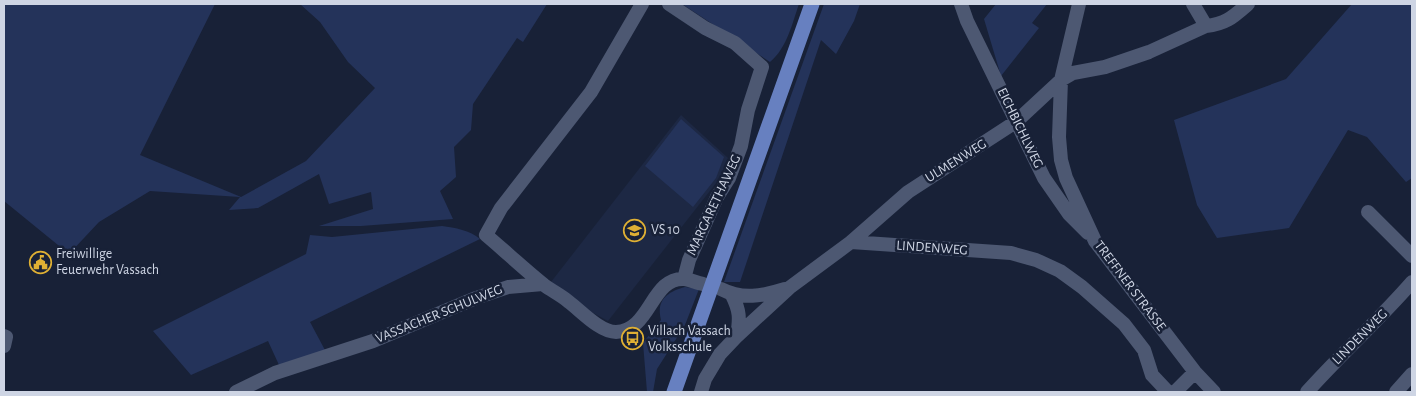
<svg xmlns="http://www.w3.org/2000/svg" width="1416" height="396" viewBox="0 0 1416 396" font-family="'Alegreya Sans',sans-serif">
<style>
.built{fill:#1d2844}
.green{fill:#24335a}
.lines{fill:none;stroke-linecap:round;stroke-linejoin:round}
.minor{stroke:#4d5872;stroke-width:14}
.major{stroke:#6780c0;stroke-width:15}
.labels{text-anchor:middle;dominant-baseline:central;stroke-width:5;stroke-linejoin:round;paint-order:stroke}
.street-label{font-size:14px;fill:#ced5e4;stroke:#182137}
.poi-label{font-size:14px;fill:#ced5e4;stroke:#182137;text-anchor:start}
</style>
<rect width="100%" height="100%" fill="#182137"/>
<path class="built" d="M681,115l47,43 -8,20 -112,143 -15,-8 -42,-31z"/>
<path class="green" d="M4,4h211l-75,151 101,42 65,-36 69,-73 -27,-26 -28,-40 -20,-18h247l-24,38 -6,-4 -44,66 -2,26 -17,17 2,30 -16,14 13,28 -92,7h-42l54,-17 -2,-17 -42,12 -10,-30 -61,34 -29,2 11,-13 -90,-6 -51,31 -30,32 -65,-53z
M682,4h117c-7,20 -12,44 -29,58z
M824,4h36l-6,17 -18,33 -15,-14 -81,242h-16z
M996,4h51l-15,19 7,5 -38,48 -17,-57z
M1352,4h60v174l-6,4 -39,-45 -19,-7 -59,98 -72,10 -20,-33 -23,-85 112,-41z
M681,119l43,38 -8,21 -23,29 -48,-41z
M442,226c13,2 28,4 38,13l-170,83 16,30 -47,13 -11,-24 -77,34 -38,-44 153,-77 4,-19 22,2z
M685,287l14,2 -14,36 -28,44 -4,23h-6l-4,-49 18,-23c-5,-20 6,-28 24,-33z"/>
<g class="lines">
<path class="minor" d="M642,4l-51,88 -90,116 -15,27c19,16 38,34 58,50 8,6 17,10 25,17 12,9 31,30 47,30 35,-1 35,-56 69,-53 6,1 12,4 18,5
M669,4l36,24 30,15 27,24 -14,43 -7,36 -12,32 -12,19 -28,63 -5,19
M961,4l6,17 77,157 25,36 19,19
M1079,4l-18,76 -2,57 2,23 5,18 29,63 100,131 19,20
M1193,4l13,22
M1368,212l44,44
M851,242l57,-50 109,-71 44,-41 12,-7 32,-6 44,-15 57,-26c20,-2 27,-9 42,-22
M721,289c21,11 42,7 64,0
M732,295c8,16 8,23 5,41
M4,336l2,1 -2,9
M236,392l39,-19 98,-32 103,-43 32,-11 35,-3
M701,392l4,-13 15,-25 17,-18 52,-48 62,-46 160,11 25,7 24,11 22,16 42,37 20,26 8,25 16,17
M1175,392l20,-20
M1307,392c34,-38 72,-72 105,-110
M1396,392l16,-18"/>
<path class="major" d="M674,392l138,-388"/>
</g>
<defs>
<symbol id="school-ring" viewBox="-11 -11 22 22"><circle r="9.5" fill="#182137" stroke="#dfb034" stroke-width="1.5"/><path d="M0-5L7-2L0 1L-7-2ZM-4 1L0 2.5L4 1V4Q0 6-4 4Z" fill="#dfb034"/></symbol>
<symbol id="civic-ring" viewBox="-11 -11 22 22"><circle r="9.5" fill="#182137" stroke="#dfb034" stroke-width="1.5"/><path d="M-.6-6.5H3V-4.5H.6V-3L4-1V1h2V6H-6V1h2V-1L-.6-3ZM-1.2 2.5V6h2.4V2.5Z" fill="#dfb034"/></symbol>
<symbol id="bus-ring" viewBox="-11 -11 22 22"><circle r="9.5" fill="#182137" stroke="#dfb034" stroke-width="1.5"/><path d="M-5-6H5V4H4V6H2V4H-2V6H-4V4H-5ZM-3.5-4V0h7V-4ZM-3.5 1.2v1.5H-2V1.2ZM2 1.2v1.5H3.5V1.2Z" fill="#dfb034"/></symbol>
</defs>
<g fill-rule="evenodd">
<use href="#school-ring" x="622" y="218" width="25" height="25"/>
<use href="#civic-ring" x="28" y="250" width="25" height="25"/>
<use href="#bus-ring" x="620" y="326" width="25" height="25"/>
</g>
<g class="labels">
<g class="street-label">
<text transform="translate(1020 128) rotate(64)">EICHBICHLWEG</text>
<text transform="translate(956 161) rotate(-32)">ULMENWEG</text>
<text transform="translate(714 205) rotate(-65)">MARGARETHAWEG</text>
<text transform="translate(932 248) rotate(4)">LINDENWEG</text>
<text transform="translate(1130 286) rotate(53)">TREFFNER STRASSE</text>
<text transform="translate(439 314) rotate(-22)">VASSACHER SCHULWEG</text>
<text transform="translate(1360 337) rotate(-45)">LINDENWEG</text>
</g>
<g class="poi-label">
<text x="651" y="230">VS 10</text>
<text x="56" y="254">Freiwillige<tspan x="56" dy="16">Feuerwehr Vassach</tspan></text>
<text x="648" y="331">Villach Vassach<tspan x="648" dy="16">Volksschule</tspan></text>
</g>
</g>
<rect width="1416" height="396" fill="none" stroke="#ced5e4" stroke-width="10"/>
</svg>
